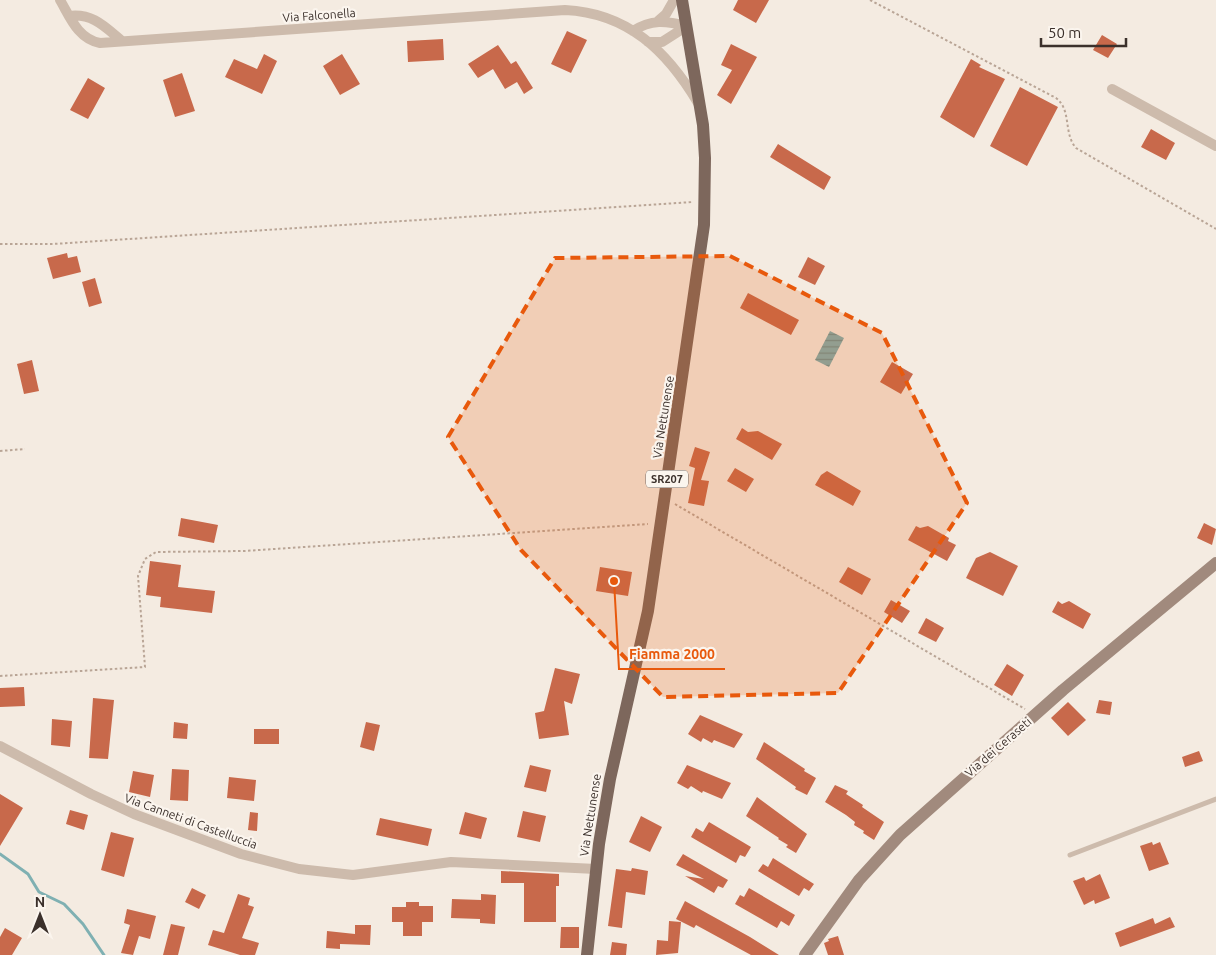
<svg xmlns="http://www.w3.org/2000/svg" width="1216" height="955" viewBox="0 0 1216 955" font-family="Ubuntu,sans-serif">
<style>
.water{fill:url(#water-rules)}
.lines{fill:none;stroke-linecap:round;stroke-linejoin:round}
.stream{stroke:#7fb0b2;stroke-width:3}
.building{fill:#c8694b}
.path{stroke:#b9a596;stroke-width:2;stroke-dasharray:2.5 2.5;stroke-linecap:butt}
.lane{stroke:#cdbbac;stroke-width:5}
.street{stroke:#cdbbac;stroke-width:10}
.secondary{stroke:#a18a7d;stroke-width:12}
.primary{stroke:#7d675c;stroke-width:12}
.marked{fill:#e8590c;fill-opacity:0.2;stroke:#e8590c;stroke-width:4;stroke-dasharray:10 6;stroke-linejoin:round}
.labels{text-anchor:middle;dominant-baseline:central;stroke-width:4.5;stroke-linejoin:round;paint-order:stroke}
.shield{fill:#fbf5ee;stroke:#756b66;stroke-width:1}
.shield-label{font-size:11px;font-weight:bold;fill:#3b302b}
.street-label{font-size:12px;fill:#3b302b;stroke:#fbf5ee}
.leader{fill:none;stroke:#e8590c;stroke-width:2}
.callout-dot{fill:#e8590c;stroke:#fbf5ee;stroke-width:2}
.callout-label{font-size:14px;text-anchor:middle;font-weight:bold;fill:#e8590c;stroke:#fbf5ee;stroke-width:4.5;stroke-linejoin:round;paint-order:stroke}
</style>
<defs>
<pattern id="water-rules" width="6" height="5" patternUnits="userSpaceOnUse" patternTransform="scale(1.25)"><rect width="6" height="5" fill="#7fb0b2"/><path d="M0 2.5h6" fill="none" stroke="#699091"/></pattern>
</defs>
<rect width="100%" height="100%" fill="#f4ebe1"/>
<path class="water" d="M830,331l14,7 -15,29 -14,-7z"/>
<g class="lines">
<path class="stream" d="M0,854l28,20 11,18 25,12 19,20 21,31"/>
</g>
<path class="building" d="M738,0h31l-13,23 -23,-13z
M567,31l20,9 -16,33 -20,-9z
M1102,35l15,9 -9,14 -15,-8z
M443,39l1,21 -36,2 -1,-21z
M731,44l26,13 -26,47 -14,-9 15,-25 -11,-5z
M498,45l13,19 5,-3 17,27 -9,6 -7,-12 -12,7 -12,-20 -15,9 -10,-14z
M264,54l13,7 -15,33 -37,-17 9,-18 23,10z
M342,54l18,30 -20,11 -17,-29z
M971,59l10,6 -2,2 26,12 -31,59 -34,-21z
M182,73l13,38 -20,6 -12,-37z
M88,78l17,10 -17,31 -18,-9z
M1020,87l38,20 -31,59 -37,-20z
M1151,129l24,14 -9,17 -25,-13z
M778,144l53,33 -7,13 -54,-33z
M67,253l1,5 9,-2 4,16 -28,7 -6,-21z
M808,257l17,9 -10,19 -17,-8z
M95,278l7,25 -13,4 -7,-25z
M748,293l51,27 -8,15 -51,-27z
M32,360l7,31 -15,3 -7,-30z
M892,362l21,12 -12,20 -21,-12z
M742,428l6,4 10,-1 24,13 -10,16 -36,-21z
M695,447l15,5 -9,28 8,1 -5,25 -16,-3 7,-35 -6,-2z
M735,468l19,11 -8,13 -19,-11z
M827,471l34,20 -8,15 -38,-21 6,-10z
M181,518l37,7 -4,18 -36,-7z
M1204,523l12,6 -4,16 -15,-7z
M916,526l4,2 8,-2 21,12 -1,3 8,4 -9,16 -39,-21z
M990,552l28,14 -15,30 -37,-18 10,-20z
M150,561l31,4 -3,22 37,4 -3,22 -52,-6 1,-10 -15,-2z
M600,567l32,5 -4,24 -32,-5z
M848,567l23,12 -9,16 -23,-13z
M891,600l19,11 -8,12 -18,-11z
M1058,601l4,3 7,-3 22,13 -8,15 -31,-17z
M926,618l18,10 -8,14 -18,-9z
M1007,664l17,11 -12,21 -18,-11z
M555,668l25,6 -8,30 -8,-3 5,34 -30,4 -4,-26 9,-2z
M24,687l1,19 -25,1v-19z
M93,698l21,2 -6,59 -19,-1z
M1099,700l13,2 -2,13 -14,-2z
M1068,702l18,18 -18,16 -17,-18z
M700,715l43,19 -9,14 -20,-8 -2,3 -9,-5 -2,4 -13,-8z
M52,719l20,2 -2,26 -19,-2z
M174,722l14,2 -1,15 -14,-1z
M366,722l14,3 -6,26 -14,-4z
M254,729h25v15h-25z
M764,742l41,27 -1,2 12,7 -9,17 -12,-6 1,-2 -40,-28z
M1199,751l4,10 -18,6 -3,-10z
M530,765l21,5 -5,22 -22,-5z
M687,765l44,18 -9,16 -19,-8 -1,2 -11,-7 -3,3 -11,-6z
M172,769l17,1 -1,31 -18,-1z
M133,771l21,4 -4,22 -21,-5z
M229,777l27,3 -2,21 -27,-3z
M835,785l13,6 -2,3 17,11 -1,2 22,15 -10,18 -11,-7 1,-2 -10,-6 1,-3 -9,-7 -21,-13z
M0,794l23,14 -23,38z
M757,797l50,37 -11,19 -10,-6 2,-2 -10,-6 1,-1 -33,-22z
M70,810l18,5 -4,15 -18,-6z
M523,811l23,5 -6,26 -23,-5z
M250,812l8,1 -1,18 -9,-1z
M465,812l22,6 -6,21 -22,-5z
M641,816l21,11 -12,25 -21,-10z
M380,818l52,11 -4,17 -52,-11z
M709,822l42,25 -6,10 -5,-2 -4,8 -45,-26 5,-9 7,4z
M111,832l23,6 -10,39 -23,-7z
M1152,842l1,3 7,-3 9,22 -20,7 -9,-25z
M683,854l45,26 -5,8 -5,-2 -4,7 -29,-17 19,3 -28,-14z
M773,858l41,26 -5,7 -5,-3 -5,8 -41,-25 5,-7 5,3z
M632,868l16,3 -3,24 -19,-3 -4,36 -14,-2 8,-57 15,2z
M501,871l58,3v12h-3v36h-32v-39h-23z
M1100,874l10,24 -15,6 -1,-4 -10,5 -11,-24 11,-4 2,4z
M192,888l14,7 -7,14 -14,-7z
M749,888l46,27 -6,11 -8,-5 -4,7 -42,-24 5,-9 4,2z
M238,894l12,4 -2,7 6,2 -12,31 17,5 -4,12h-15l-32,-10 5,-15 11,3z
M481,894l15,1 -1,29 -15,-1v-4l-29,-1 1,-19 29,1z
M685,901l65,36 29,18h-28l-55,-30 -2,3 -18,-9z
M406,902h13v4h14v16h-11v14h-19v-14h-11v-15h14z
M127,909l29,7 -6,23 -11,-3 -6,19 -12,-2 9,-28 -6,-2z
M1170,917l5,10 -55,20 -5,-14 38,-15 2,6z
M669,921l12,1 -3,31 -22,2 1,-15 11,1z
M171,924l14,3 -7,28h-15z
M355,925h16l-1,20 -30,-1v5l-14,-1 1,-17 28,3z
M561,927h18v21h-19z
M5,928l17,10 -10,17h-12v-18z
M838,936l6,19h-16l-4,-12 5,-2 -1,-2z
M612,942l15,2 -1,11h-16z"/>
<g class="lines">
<path class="path" d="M870,0l186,98c16,12 7,35 20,50l140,81
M0,244h53l640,-42
M0,451l25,-2
M675,504l350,205
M0,676l145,-9 -7,-91 7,-17 11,-7 88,-1 404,-27"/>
<path class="lane" d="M1070,855l146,-56"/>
<path class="street" d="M60,0c10,17 18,39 40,43l465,-33c63,3 102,41 133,93
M69,16c24,-3 36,11 53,25
M658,21l8,-7 8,-14
M633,31c18,-12 33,-10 54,-5
M648,42h14l25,-16
M1112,89l104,57
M0,746l91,48 43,20 107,40 58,15 54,6 98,-13 145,7"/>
<path class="secondary" d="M805,955l54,-75 41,-45 163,-145 153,-127"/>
<path class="primary" d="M587,955l12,-111 11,-65 38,-168 56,-386 1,-67 -2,-33 -21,-125"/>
</g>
<path class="marked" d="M730,256l152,77 85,170 -129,190 -175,4 -142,-147 -73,-113 107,-179z"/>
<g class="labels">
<rect class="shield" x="646" y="470.5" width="42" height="17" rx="4"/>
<g class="shield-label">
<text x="667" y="479">SR207</text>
</g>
<g class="street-label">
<text transform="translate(319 15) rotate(-4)">Via Falconella</text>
<text transform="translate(663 417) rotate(-81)">Via Nettunense</text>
<text transform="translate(998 747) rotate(-41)">Via dei Ceraseti</text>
<text transform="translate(590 815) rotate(-81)">Via Nettunense</text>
<text transform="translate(191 821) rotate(20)">Via Canneti di Castelluccia</text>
</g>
</g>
<path class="leader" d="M614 581L619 669H725"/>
<circle class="callout-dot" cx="614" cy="581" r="5"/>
<g class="callout-label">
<text x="672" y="659">Fiamma 2000</text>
</g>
<g transform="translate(40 915)" stroke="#fbf5ee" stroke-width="4" paint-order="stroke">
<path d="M0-4L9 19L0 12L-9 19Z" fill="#3b302b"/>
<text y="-8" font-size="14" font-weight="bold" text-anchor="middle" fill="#3b302b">N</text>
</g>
<path d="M1041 38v8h85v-8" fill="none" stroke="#3b302b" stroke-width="2.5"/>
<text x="1048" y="38" font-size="15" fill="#3b302b" stroke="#fbf5ee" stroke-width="4" paint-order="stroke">50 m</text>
</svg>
